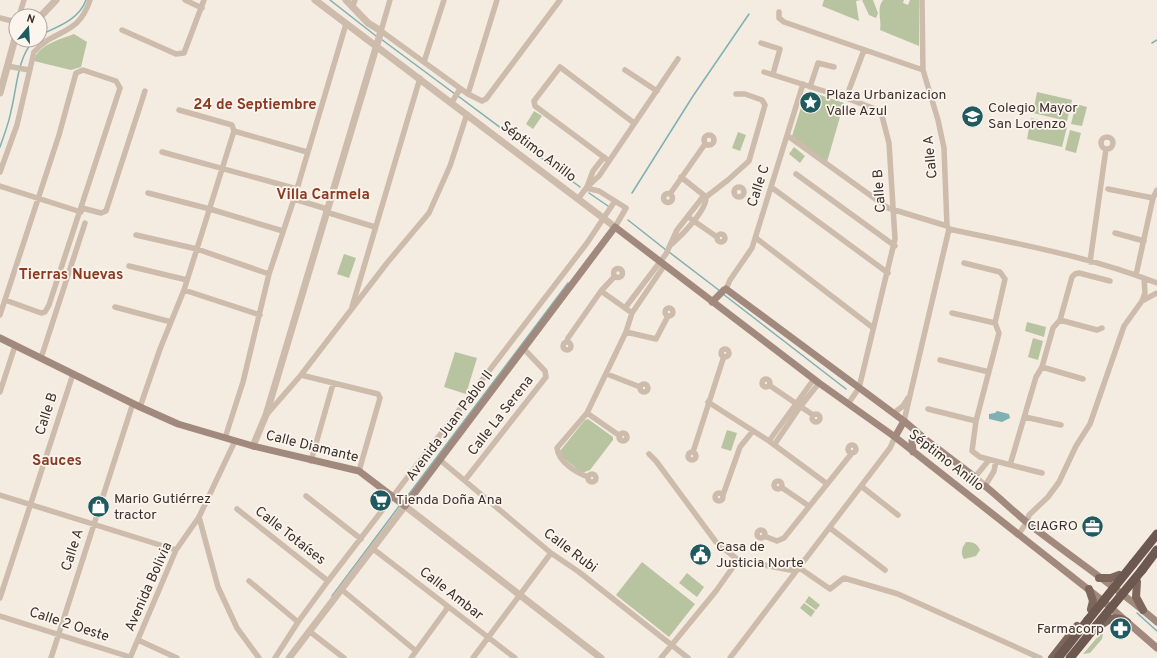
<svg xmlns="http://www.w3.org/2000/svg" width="1157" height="658" viewBox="0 0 1157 658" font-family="Overpass,sans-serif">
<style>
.green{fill:#b8c4a0}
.water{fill:#7fb0b2}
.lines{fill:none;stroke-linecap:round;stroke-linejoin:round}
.stream{stroke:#7fb0b2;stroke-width:1.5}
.minor{stroke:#cdbbac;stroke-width:5.5}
.tertiary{stroke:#cdbbac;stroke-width:7}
.secondary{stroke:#a18a7d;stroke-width:7}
.primary{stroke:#7d675c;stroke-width:8}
.trunk{stroke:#6c584f;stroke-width:9}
.trunk-bridge{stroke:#6c584f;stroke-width:9}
.labels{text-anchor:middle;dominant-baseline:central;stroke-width:3.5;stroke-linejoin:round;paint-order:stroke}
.poi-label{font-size:14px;fill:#3b302b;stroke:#fbf5ee;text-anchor:start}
.street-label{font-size:14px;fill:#3b302b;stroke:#fbf5ee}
.neighbourhood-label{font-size:15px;font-weight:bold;fill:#8c3b22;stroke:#fbf5ee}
</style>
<rect width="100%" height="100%" fill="#f4ebe1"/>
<path class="green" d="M824,0h37l-5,1 3,20 -37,-15z
M862,0h11l5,13 -2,5 -7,-3z
M883,0h21l-1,3 5,2 2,-5h9v46l-39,-16c2,-10 -4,-21 3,-30z
M74,34l13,8 -6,25 -10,3 -37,-9c3,-16 27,-22 40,-27z
M811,92l33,11 -17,59 -35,-26 13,-41z
M1037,92l35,8 -5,21 -34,-8z
M1076,104l11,3 -5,19 -11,-2z
M534,111l8,5 -9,13 -7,-5z
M1031,118l36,9 -5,20 -35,-8z
M1070,130l11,3 -5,20 -11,-3z
M738,132l8,3 -6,16 -8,-3z
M794,147l11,9 -5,7 -11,-9z
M344,254l12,4 -7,20 -12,-4z
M1027,322l19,5 -2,10 -19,-6z
M1033,338l10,3 -5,19 -10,-3z
M455,352l22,6 -11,36 -22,-7z
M588,419l25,18v3l-23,30 -8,3 -22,-18v-4l25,-31z
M727,430l10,3 -6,18 -10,-3z
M966,542c7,0 11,1 14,8l-4,6 -12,3c-4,-6 -2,-12 2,-17z
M642,562l53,42 -26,33 -53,-42z
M687,573l17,14 -7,10 -18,-14z
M809,596l11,9 -4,5 -11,-8z
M804,603l11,8 -4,6 -11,-9z
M1101,633l2,1 -1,5 -12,14 -7,1z"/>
<path class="water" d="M997,411l12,3 1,4 -8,4 -13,-3v-5l6,-1z"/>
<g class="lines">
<path class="stream" d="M330,0l46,36
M40,35c17,-8 39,-15 46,-35
M381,39l74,55
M1152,43l5,-3
M458,96l122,91
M0,147c4,-12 9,-24 11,-36 6,-23 6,-53 23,-71
M589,193l19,13
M632,193l61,-97 56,-82
M628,220l38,30
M669,252l51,39
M723,294l123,95
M403,502l165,-219
M332,596l68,-91
M1137,613l20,18"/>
<path class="minor" d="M185,0l17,8
M390,0l-9,31 87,63 14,7 4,-2 74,-99
M353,6l2,-6
M779,12v6l5,4 139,48
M19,16l5,-16
M0,18l16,4
M122,30l54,24 8,-1 20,-53
M14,37l2,-10
M761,43l19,6 -7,25
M424,62l20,-62
M7,66l22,4
M625,70l32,21
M764,72l82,26 32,12 4,6 7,27 6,96 -36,149 -11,16
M810,87l8,-24 16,4
M468,94l29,-94
M846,98l18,-48
M452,102l8,-13
M234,131l73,21
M704 140a5 5 0 1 1 10 0a5 5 0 1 1-10 0Z
M788,136l100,72 59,18
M1101 143a6 6 0 1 1 12 0a6 6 0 1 1-12 0Z
M162,152l135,37
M609,161l-74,-55 -1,-5 26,-34 74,56
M0,172l17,-47 17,-73c21,-24 44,-15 56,-52
M796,174l99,72
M681,177l25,20
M0,186l81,26
M734 192a5 5 0 1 1 10 0a5 5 0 1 1-10 0Z
M587,187l6,-16 11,-14
M771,187l117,86
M1108,189l45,9
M148,193l62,16 73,22
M663.5 198a4.5 4.5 0 1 1 9 0a4.5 4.5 0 1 1-9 0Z
M670,194l35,-50
M294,199l33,10
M578,199l9,-12 12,-11 79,-117
M615,201l11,7 -11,19
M82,208l19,5 5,-2 39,-120
M326,212l49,15
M691,219l26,18
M949,229c70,15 142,28 208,54
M1115,233l29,8
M717 238a4 4 0 1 1 8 0a4 4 0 1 1-8 0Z
M136,235l61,14 72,25
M756,238l116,89
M672,244c10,-9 35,-34 34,-47
M1090,262l16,-113
M964,263l36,9 5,7 -10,44 4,10 -23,88 -4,30 8,6 62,16
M129,266l58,14
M613.5 273a4.5 4.5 0 1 1 9 0a4.5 4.5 0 1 1-9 0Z
M1136,275l17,-77 4,-8
M726,289l4,-9 22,-32 51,-164
M184,290l76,25
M601,291l31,22
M1142,301l3,-8 -1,-15
M115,307l56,15
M352,307l68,-229
M625,308l41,-54 11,-24 25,-32 4,-1 22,-17 21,-19 16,-56 -3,-5 -17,-6h-9
M665 312a4 4 0 1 1 8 0a4 4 0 1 1-8 0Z
M952,313l43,10
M0,315l59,-180 17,-62 7,-3 33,11 4,7 -71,217 -4,7 -4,1 -36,-13
M1060,320l37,10 5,-2
M626,332l30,7 12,-23
M567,342l1,-4 33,-47 14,-15
M563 346a4 4 0 1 1 8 0a4 4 0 1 1-8 0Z
M721 353a4 4 0 1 1 8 0a4 4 0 1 1-8 0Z
M41,358l44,-135
M940,360l49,12
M1042,367l41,12
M607,374l33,13
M301,375l77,19 2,4 -21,73
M762 383a4 4 0 1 1 8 0a4 4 0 1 1-8 0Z
M640 388a4 4 0 1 1 8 0a4 4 0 1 1-8 0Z
M769,385l44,30
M0,392l15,-46
M708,402l61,39 57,42
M140,407l20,-58 24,-59 50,-159 -2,-6 -53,-15
M928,409l48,12
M268,413l33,-38 86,-112 42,-50 21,-47 17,-52
M587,413l33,23
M894,413l9,-7 5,-8
M812 418a4 4 0 1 1 8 0a4 4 0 1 1-8 0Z
M1025,417l36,8
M904,421l45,-192 -2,-3 -3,-78 -6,-28 -15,-50 -1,-70
M619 437a4 4 0 1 1 8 0a4 4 0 1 1-8 0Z
M225,438l18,-56 26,-108 25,-75 52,-175
M769,441l45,-62
M774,445l26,-38 19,-24
M848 449a4 4 0 1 1 8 0a4 4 0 1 1-8 0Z
M693,452l31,-96
M688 456a4 4 0 1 1 8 0a4 4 0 1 1-8 0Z
M649,454l7,7 60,81 22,18 52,10 11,-1 29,20 14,-11 54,16 142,64
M440,460l111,93 28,19 109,86
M311,461l22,-77
M1010,465l26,-88 6,-10 11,-39 7,-8 12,-43 3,-3 4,-1 31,8
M588 478a4 4 0 1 1 8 0a4 4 0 1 1-8 0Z
M588,477c-13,-5 -29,-15 -31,-29l30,-35 39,-81 6,-19 32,-47
M975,477l14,-17
M465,480l81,-103 -1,-6 -21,-22
M774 485a4 4 0 1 1 8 0a4 4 0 1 1-8 0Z
M861,486l37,29
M985,486l9,-15 2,-10
M781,487l28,19
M715 497a4 4 0 1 1 8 0a4 4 0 1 1-8 0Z
M0,495l176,55
M723,495l17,-48 12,-15
M306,496l55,43
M237,509l91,72
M199,517l19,70 19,41 22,30
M830,528l55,42
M757 534a4 4 0 1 1 8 0a4 4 0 1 1-8 0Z
M1018,535l9,-13 2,-7 19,-18 11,-15 17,-36 14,-22 34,-98 18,-25 15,-8
M764,536l13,5 7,-3 68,-85
M372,548l143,110
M249,581l49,41
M341,589l75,62
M0,598l73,-224
M0,616l130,41
M309,631l35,27
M138,640l39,18
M51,658l82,-255
M130,658l46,-108 23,-33 36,-76
M275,658l23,-36 30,-41 259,-338 28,-42 -16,-10 -13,-3
M411,658l35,-48 1,-4
M473,658l78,-105
M661,658l55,-67 22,-31
M730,658l160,-210 5,-11"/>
<path class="tertiary" d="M315,0l300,227
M40,17l16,-17
M0,93l16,-58
M253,446l13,-31 115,-384 -13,-8 -22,-23
M975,477l10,9
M289,658l116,-152 196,152"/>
<path class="secondary" d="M726,289l178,132 21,18 50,38
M712,302l12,-12
M0,338l140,69 38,17 75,22 106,25 46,35 210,-279 204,156 76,54 208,164 54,47
M895,437l9,-16
M913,452l-1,-12 5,-3 7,2
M985,486c15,12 29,26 44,38 42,33 87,63 128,98"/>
<path class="primary" d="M1099,578h12l8,-3
M1137,582l-1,15 7,13
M1089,589l4,12 -2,8
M1104,623c7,-6 15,-6 23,-1
M1052,658l25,-32"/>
<path class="trunk" d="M1133,564l24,-30
M1142,570l15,-20
M1058,658l30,-38
M1070,658l26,-32"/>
<path class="trunk-bridge" d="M1088,620l45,-56
M1096,626l46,-56"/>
</g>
<defs>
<symbol id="sight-disc" viewBox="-11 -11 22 22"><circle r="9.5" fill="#1f5a5e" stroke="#fbf5ee"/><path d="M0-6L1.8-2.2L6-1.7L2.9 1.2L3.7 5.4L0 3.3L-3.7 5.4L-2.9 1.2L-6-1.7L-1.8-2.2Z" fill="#fff"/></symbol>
<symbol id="school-disc" viewBox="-11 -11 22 22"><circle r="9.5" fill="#1f5a5e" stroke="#fbf5ee"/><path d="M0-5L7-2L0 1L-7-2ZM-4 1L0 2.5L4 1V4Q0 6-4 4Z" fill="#fff"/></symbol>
<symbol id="supermarket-disc" viewBox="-11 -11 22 22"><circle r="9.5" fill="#1f5a5e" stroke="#fbf5ee"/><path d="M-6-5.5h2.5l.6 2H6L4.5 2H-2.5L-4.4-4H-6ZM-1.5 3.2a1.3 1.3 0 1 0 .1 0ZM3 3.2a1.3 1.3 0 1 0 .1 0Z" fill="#fff"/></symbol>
<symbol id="shop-disc" viewBox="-11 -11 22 22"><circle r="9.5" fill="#1f5a5e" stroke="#fbf5ee"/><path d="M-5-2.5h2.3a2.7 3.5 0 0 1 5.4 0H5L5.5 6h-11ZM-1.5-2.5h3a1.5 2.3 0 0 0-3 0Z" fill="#fff"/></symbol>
<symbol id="office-disc" viewBox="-11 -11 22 22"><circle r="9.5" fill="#1f5a5e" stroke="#fbf5ee"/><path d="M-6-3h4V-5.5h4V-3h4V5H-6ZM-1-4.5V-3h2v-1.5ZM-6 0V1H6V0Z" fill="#fff"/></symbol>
<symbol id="civic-disc" viewBox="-11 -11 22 22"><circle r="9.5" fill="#1f5a5e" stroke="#fbf5ee"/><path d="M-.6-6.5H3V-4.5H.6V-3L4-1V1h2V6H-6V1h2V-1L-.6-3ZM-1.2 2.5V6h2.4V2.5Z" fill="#fff"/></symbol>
<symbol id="pharmacy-disc" viewBox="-11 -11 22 22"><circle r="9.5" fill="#1f5a5e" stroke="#fbf5ee"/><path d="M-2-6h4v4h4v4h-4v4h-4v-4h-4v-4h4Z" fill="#fff"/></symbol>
</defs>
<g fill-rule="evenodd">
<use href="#sight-disc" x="798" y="90" width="25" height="25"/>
<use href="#school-disc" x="960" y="104" width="25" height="25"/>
<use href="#supermarket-disc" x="368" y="488" width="25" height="25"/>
<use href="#shop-disc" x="86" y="494" width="25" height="25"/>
<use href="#office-disc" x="1080" y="514" width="25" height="25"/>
<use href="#civic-disc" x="688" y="542" width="25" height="25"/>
<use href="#pharmacy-disc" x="1108" y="616" width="25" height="25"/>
</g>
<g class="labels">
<g class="poi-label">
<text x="826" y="95">Plaza Urbanizacion<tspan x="826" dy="16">Valle Azul</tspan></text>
<text x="988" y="108">Colegio Mayor<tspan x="988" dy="16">San Lorenzo</tspan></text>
<text x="114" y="499">Mario Gutiérrez<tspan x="114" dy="16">tractor</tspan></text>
<text x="396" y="500">Tienda Doña Ana</text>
<text x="1078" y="526" text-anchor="end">CIAGRO</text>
<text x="716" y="547">Casa de<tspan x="716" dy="16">Justicia Norte</tspan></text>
<text x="1104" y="629" text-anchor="end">Farmacorp</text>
</g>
<g class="street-label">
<text transform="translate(538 152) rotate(37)">Séptimo Anillo</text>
<text transform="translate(931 157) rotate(-96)">Calle A</text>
<text transform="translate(759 186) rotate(-72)">Calle C</text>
<text transform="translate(880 191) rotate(-94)">Calle B</text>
<text transform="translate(47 414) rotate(-72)">Calle B</text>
<text transform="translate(501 416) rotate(-52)">Calle La Serena</text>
<text transform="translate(450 426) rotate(-53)">Avenida Juan Pablo II</text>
<text transform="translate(312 447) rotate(14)">Calle Diamante</text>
<text transform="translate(946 461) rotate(38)">Séptimo Anillo</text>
<text transform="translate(290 536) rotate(38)">Calle Totaíses</text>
<text transform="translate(73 550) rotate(-72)">Calle A</text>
<text transform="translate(570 551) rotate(37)">Calle Rubi</text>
<text transform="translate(149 587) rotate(-66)">Avenida Bolivia</text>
<text transform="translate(451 594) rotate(38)">Calle Ambar</text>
<text transform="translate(69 625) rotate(18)">Calle 2 Oeste</text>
</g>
<g class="neighbourhood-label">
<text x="255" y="105">24 de Septiembre</text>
<text x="323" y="195">Villa Carmela</text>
<text x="71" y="275">Tierras Nuevas</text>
<text x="57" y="461">Sauces</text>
</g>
</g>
<g transform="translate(28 28) rotate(18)"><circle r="19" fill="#fbf5ee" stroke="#aea6a0"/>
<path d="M0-3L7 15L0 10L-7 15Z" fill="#1f5a5e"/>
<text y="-6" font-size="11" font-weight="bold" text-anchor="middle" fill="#3b302b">N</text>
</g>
</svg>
